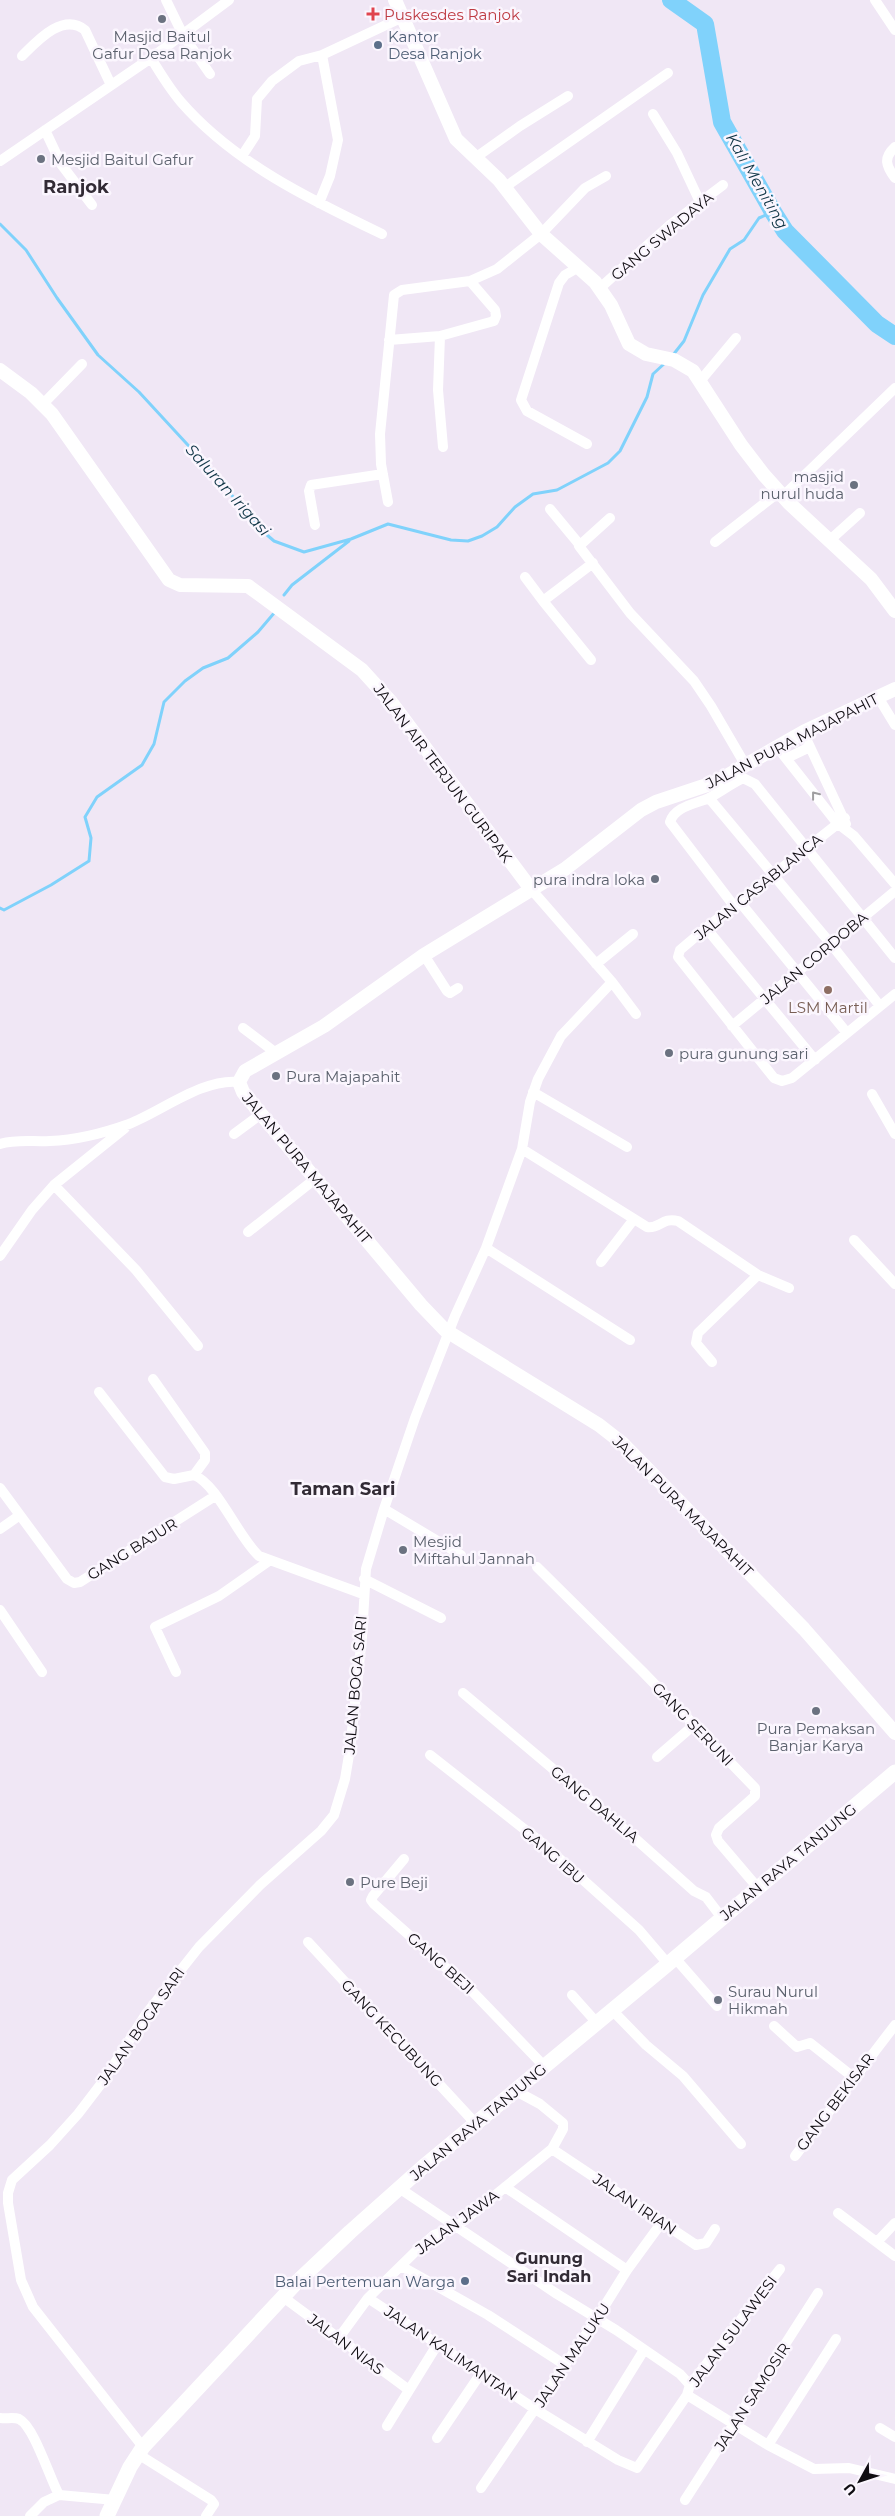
<svg xmlns="http://www.w3.org/2000/svg" width="895" height="2516" viewBox="0 0 895 2516" font-family="Montserrat,sans-serif">
<style>
.lines{fill:none;stroke-linecap:round;stroke-linejoin:round}
.stream{stroke:#80d2fb;stroke-width:3}
.river{stroke:#80d2fb;stroke-width:18}
.street{stroke:#fff;stroke-width:10}
.secondary{stroke:#fff;stroke-width:14}
.primary{stroke:#fff;stroke-width:15}
.oneway{stroke:#9f9ea0}
.health-dot{fill:#e0444e;stroke:#fbf6fe;stroke-width:2}
.worship-dot{fill:#6b7280;stroke:#fbf6fe;stroke-width:2}
.service-dot{fill:#5c6f8a;stroke:#fbf6fe;stroke-width:2}
.education-dot{fill:#8d6e63;stroke:#fbf6fe;stroke-width:2}
.labels{text-anchor:middle;dominant-baseline:central;stroke-width:5;stroke-linejoin:round;paint-order:stroke}
.health-label{font-size:15px;fill:#be3a42;stroke:#fbf6fe;text-anchor:start}
.worship-label{font-size:15px;fill:#5b616d;stroke:#fbf6fe;text-anchor:start}
.service-label{font-size:15px;fill:#4e5e75;stroke:#fbf6fe;text-anchor:start}
.street-label{font-size:15px;fill:#100d12;stroke:#fbf6fe}
.education-label{font-size:15px;fill:#785e54;stroke:#fbf6fe}
.water-label{font-size:16px;font-style:italic;fill:#0e3445;stroke:#fbf6fe}
.neighbourhood-label{font-size:16px;font-weight:bold;fill:#322b35;stroke:#fbf6fe}
.quarter-label{font-size:18px;font-weight:bold;fill:#322b35;stroke:#fbf6fe}
</style>
<rect width="100%" height="100%" fill="#f0e7f5"/>
<g class="lines">
<path class="stream" d="M0,224l26,26 31,48 41,57 41,37 71,77 49,59 15,13 30,11 47,-13 37,-15 63,16 17,1 14,-5 15,-9 18,-20 18,-13 24,-4 51,-27 12,-12 27,-54 6,-23 12,-11
M673,355l11,-14 19,-46 27,-46 14,-9 15,-22 14,-6
M284,595l8,-10 57,-44
M0,908l4,2 47,-25 38,-24 2,-23 -6,-21 12,-20 45,-32 12,-21 10,-42 21,-21 18,-13 25,-10 30,-26 17,-20"/>
<path class="river" d="M671,0l34,24 17,98 51,90 12,19 92,93 18,12"/>
<path class="street" d="M166,0l17,35 27,39
M875,0l20,30
M22,56c15,-15 41,-44 63,-26l26,55
M151,58c9,15 19,31 30,44 53,61 130,98 201,132
M653,114l24,39 23,49
M45,130l16,34 31,41
M895,147c-12,11 -9,19 0,31
M242,156l13,-20 2,-37 15,-18 27,-20 23,-6 81,-38
M475,158l45,-32 48,-30
M0,161l151,-103 78,-58
M505,187l163,-114
M319,203l11,-27 8,-36 -16,-85
M579,267l-14,8 -6,8 -38,117 6,11 60,33
M600,288l70,-63 53,-40
M440,336l-2,54 5,57
M389,340l51,-4 54,-15 2,-5 -1,-6 -25,-29
M701,380l35,-42
M43,404l39,-40
M783,496l112,-108
M388,502l-7,-38 -1,-30 14,-139 8,-5 68,-9 27,-12 44,-35 44,-46 21,-12
M550,509l29,35
M610,518l-31,28 51,67 64,68 17,25 35,60
M315,525l-6,-34 2,-6 72,-11
M830,540l30,-27
M715,542l64,-50
M525,577l18,24 50,-38
M543,601l48,59
M878,697l17,28
M803,732l43,92
M777,747l60,76 17,13 41,48
M787,758l23,-11
M709,798l122,146 49,62
M845,818l-139,110 -26,22 -2,7 96,121 8,3 10,-3 103,-84
M531,889l81,93 24,32
M739,901l108,132
M734,906l-64,-84c5,-16 26,-18 39,-24 11,-6 22,-14 34,-20l12,6 140,174
M706,928l109,132
M424,955l23,36 3,2 8,-5
M596,964l37,-30
M732,1026l163,-135
M243,1028l33,25
M533,1092l94,55
M872,1094l23,40
M234,1134l27,-20
M0,1144c16,-5 33,-2 50,-3 27,-1 54,-8 79,-17 33,-13 74,-46 110,-42
M522,1149l125,78c13,2 15,-10 31,-6l80,54 31,13
M54,1185l82,85 62,76
M248,1232l67,-53
M854,1240l41,44
M486,1248l144,92
M0,1256l32,-46 22,-25 71,-57
M601,1262l33,-43
M712,1362l-16,-19 2,-10 60,-58
M153,1379l52,74v7l-11,15
M99,1392l66,85 9,2 20,-4c24,10 44,62 65,81l104,38
M0,1488l67,91 7,4 6,-1 135,-86
M384,1509l77,46
M0,1529l20,-14
M537,1567l105,104 113,117v8l-36,32 -3,7 2,6 40,47
M364,1579l77,39
M0,1610l42,62
M176,1672l-21,-45 64,-31 50,-35
M463,1693l166,140 65,58 12,6 16,21
M430,1755l112,88 97,87 29,34
M657,1757l37,-32
M404,1859l-31,37 -2,4 3,4 97,86 74,77
M308,1942l168,182
M675,1958l42,48
M572,1995l25,28
M612,2010l34,35 37,31 58,68
M774,2026l23,21 13,-4 43,34
M552,2149l144,96 10,-2 9,-14
M795,2156l100,-131
M505,2187l122,83
M399,2188l158,106 59,36 64,44 10,11
M838,2213l57,43
M877,2242l18,-19
M401,2266l87,49 77,50
M283,2297l126,93
M368,2298l167,111 83,51 19,8 50,-73 3,-10 90,-116
M338,2339l30,-41 49,-48 17,-15 22,-8 96,-78 11,-20v-6l-23,-19 -24,-13
M687,2395l81,50 46,24 35,-1 46,11
M0,2418c6,1 14,-1 19,1 15,7 31,60 40,76
M387,2426l50,-81
M880,2428l15,9
M437,2438l44,-65
M587,2442l57,-92
M768,2445l68,-106
M143,2447l-110,-140 -12,-27 -13,-77v-10l4,-13 38,-35 28,-31 26,-34 42,-66 53,-67 61,-62 61,-54 13,-16 11,-36 5,-30 12,-112 4,-68 18,-60 31,-91 40,-102 31,-68 36,-99 8,-47 8,-23 23,-43 51,-54
M138,2454l73,46 3,4 -8,12
M481,2488l116,-170 30,-48 35,-48
M685,2500l133,-207
M30,2516l14,-14 15,-7 56,5"/>
<path class="secondary" d="M395,0l61,139 43,41 42,54 54,48 16,23 18,39 17,10 28,6 19,11 48,74 23,30 25,28 82,76 24,32
M0,370l31,23 21,21 117,166 11,5 68,1 114,84 29,32 140,187
M895,689l-90,42 -89,51 -60,20 -15,8 -76,59 -141,86 -100,71 -79,45 -6,11 4,10 18,22 160,191 24,25 154,95 23,18 182,186 91,104"/>
<path class="primary" d="M107,2516l23,-49 13,-20 154,-165 53,-50 73,-65 245,-203 227,-192"/>
</g>
<defs><path id="oneway-chevron" d="M-2-3.5L2.5 0L-2 3.5" fill="none" stroke-width="1.6" stroke-linecap="round" stroke-linejoin="round" transform="scale(1.25)"/></defs>
<use class="oneway" href="#oneway-chevron" transform="translate(815 795) rotate(-128)"/>
<path class="health-dot" d="M370.5 6.5h5v5h5v5h-5v5h-5v-5h-5v-5h5z"/>
<g class="worship-dot">
<circle cx="162" cy="19" r="5"/>
<circle cx="41" cy="159" r="5"/>
<circle cx="854" cy="485" r="5"/>
<circle cx="655" cy="879" r="5"/>
<circle cx="669" cy="1053" r="5"/>
<circle cx="276" cy="1076" r="5"/>
<circle cx="403" cy="1550" r="5"/>
<circle cx="816" cy="1711" r="5"/>
<circle cx="350" cy="1882" r="5"/>
<circle cx="718" cy="2000" r="5"/>
</g>
<g class="service-dot">
<circle cx="378" cy="45" r="5"/>
<circle cx="465" cy="2281" r="5"/>
</g>
<circle class="education-dot" cx="828" cy="990" r="5"/>
<g class="labels">
<g class="health-label">
<text x="384" y="14">Puskesdes Ranjok</text>
</g>
<g class="worship-label">
<text x="162" y="36" text-anchor="middle">Masjid Baitul<tspan x="162" dy="17">Gafur Desa Ranjok</tspan></text>
<text x="51" y="159">Mesjid Baitul Gafur</text>
<text x="844" y="476" text-anchor="end">masjid<tspan x="844" dy="17">nurul huda</tspan></text>
<text x="645" y="879" text-anchor="end">pura indra loka</text>
<text x="679" y="1053">pura gunung sari</text>
<text x="286" y="1076">Pura Majapahit</text>
<text x="413" y="1541">Mesjid<tspan x="413" dy="17">Miftahul Jannah</tspan></text>
<text x="816" y="1728" text-anchor="middle">Pura Pemaksan<tspan x="816" dy="17">Banjar Karya</tspan></text>
<text x="360" y="1882">Pure Beji</text>
<text x="728" y="1991">Surau Nurul<tspan x="728" dy="17">Hikmah</tspan></text>
</g>
<g class="service-label">
<text x="388" y="36">Kantor<tspan x="388" dy="17">Desa Ranjok</tspan></text>
<text x="455" y="2281" text-anchor="end">Balai Pertemuan Warga</text>
</g>
<g class="street-label">
<text transform="translate(662 236) rotate(-40)">GANG SWADAYA</text>
<text transform="translate(792 741) rotate(-27)">JALAN PURA MAJAPAHIT</text>
<text transform="translate(443 773) rotate(53)">JALAN AIR TERJUN GURIPAK</text>
<text transform="translate(758 887) rotate(-39)">JALAN CASABLANCA</text>
<text transform="translate(814 958) rotate(-40)">JALAN CORDOBA</text>
<text transform="translate(307 1168) rotate(50)">JALAN PURA MAJAPAHIT</text>
<text transform="translate(683 1506) rotate(45)">JALAN PURA MAJAPAHIT</text>
<text transform="translate(132 1549) rotate(-32)">GANG BAJUR</text>
<text transform="translate(355 1685) rotate(-85)">JALAN BOGA SARI</text>
<text transform="translate(693 1724) rotate(46)">GANG SERUNI</text>
<text transform="translate(595 1804) rotate(40)">GANG DAHLIA</text>
<text transform="translate(553 1855) rotate(41)">GANG IBU</text>
<text transform="translate(788 1862) rotate(-40)">JALAN RAYA TANJUNG</text>
<text transform="translate(441 1963) rotate(42)">GANG BEJI</text>
<text transform="translate(141 2026) rotate(-55)">JALAN BOGA SARI</text>
<text transform="translate(392 2033) rotate(47)">GANG KECUBUNG</text>
<text transform="translate(835 2102) rotate(-53)">GANG BEKISAR</text>
<text transform="translate(478 2122) rotate(-40)">JALAN RAYA TANJUNG</text>
<text transform="translate(635 2204) rotate(34)">JALAN IRIAN</text>
<text transform="translate(457 2222) rotate(-36)">JALAN JAWA</text>
<text transform="translate(733 2331) rotate(-53)">JALAN SULAWESI</text>
<text transform="translate(346 2344) rotate(37)">JALAN NIAS</text>
<text transform="translate(451 2353) rotate(34)">JALAN KALIMANTAN</text>
<text transform="translate(572 2355) rotate(-56)">JALAN MALUKU</text>
<text transform="translate(752 2397) rotate(-57)">JALAN SAMOSIR</text>
</g>
<g class="education-label">
<text x="828" y="1007">LSM Martil</text>
</g>
<g class="water-label">
<text transform="translate(757 181) rotate(60)">Kali Meniting</text>
<text transform="translate(228 490) rotate(48)">Saluran Irigasi</text>
</g>
<g class="neighbourhood-label">
<text x="549" y="2258">Gunung<tspan x="549" dy="18">Sari Indah</tspan></text>
</g>
<g class="quarter-label">
<text x="76" y="187">Ranjok</text>
<text x="343" y="1489">Taman Sari</text>
</g>
</g>
<g transform="translate(860 2481) rotate(230)" stroke="#fbf6fe" stroke-width="4" paint-order="stroke">
<path d="M0-4L9 19L0 12L-9 19Z" fill="#100d12"/>
<text y="-8" font-size="14" font-weight="bold" text-anchor="middle" fill="#100d12">U</text>
</g>
</svg>
